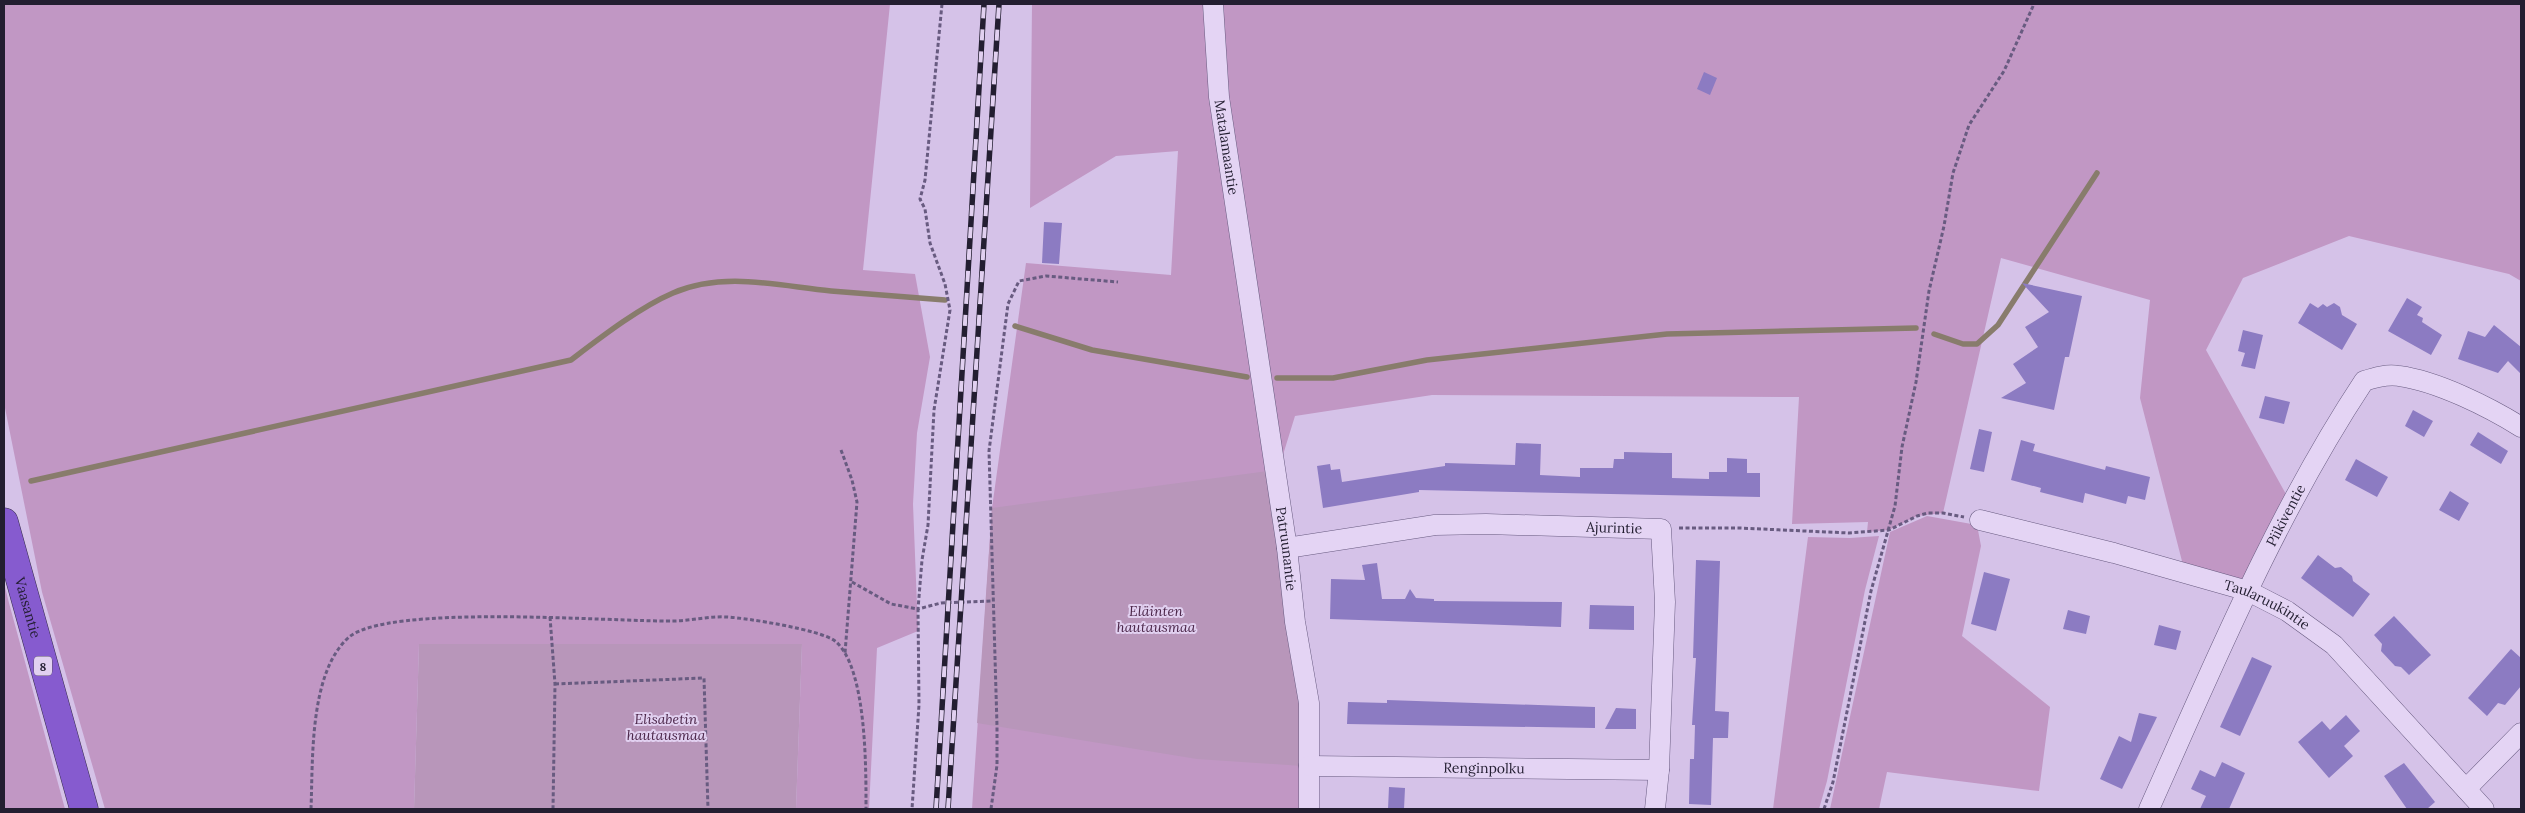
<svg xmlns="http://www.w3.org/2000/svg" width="2525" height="813" viewBox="0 0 2525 813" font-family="Lora,serif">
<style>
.green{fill:#c197c4}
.cemetery{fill:#b896ba}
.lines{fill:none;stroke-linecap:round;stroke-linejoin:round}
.stream{stroke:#887c6c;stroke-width:5.5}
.building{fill:#8c7bc2}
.minor-casing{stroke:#685b80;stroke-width:21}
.highway-casing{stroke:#382f4e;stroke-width:29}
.path{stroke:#685b80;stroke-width:3;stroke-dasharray:4 2.5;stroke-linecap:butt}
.minor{stroke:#e4d4f4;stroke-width:20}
.highway{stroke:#865bcf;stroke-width:28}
.rail-casing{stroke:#231e31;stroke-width:5.5}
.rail{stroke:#e1d0f0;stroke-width:4;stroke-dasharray:11;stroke-linecap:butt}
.labels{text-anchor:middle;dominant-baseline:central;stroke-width:4;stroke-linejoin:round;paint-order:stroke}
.shield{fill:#e1d0f0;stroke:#5c536a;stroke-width:1}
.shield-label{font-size:12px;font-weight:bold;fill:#231e31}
.street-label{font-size:14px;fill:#231e31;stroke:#e1d0f0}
.park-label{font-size:14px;font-style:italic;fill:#4b2649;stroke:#e1d0f0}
</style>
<rect width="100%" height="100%" fill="#d5c2e8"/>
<path class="green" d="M4,4h886l-27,266 52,4 15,83 -13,76 -4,71 5,127 -41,17 -8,161h-73l6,-165h-383l-5,165h-309l-63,-217 -38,-189z
M1032,4h1489v277l-12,-7 -160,-38 -106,42 -37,72 81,146 -44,86 -60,-17 -43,-167 10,-98 -149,-42 -58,255 -26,3 -28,14 -22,2 1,-10 -76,2 7,-127 -367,-2 -137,21 -17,55 24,338h-330l20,-301 34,-245 145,12 7,-124 -62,5 -86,52z
M1927,516l50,9 4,21 -19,90 88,71 -11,84 -152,-19 -8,37h-49l60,-277z
M1879,536l-14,54 -38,191 -8,28h-46l35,-272 42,1z
M4,583l5,20 56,206h-61z"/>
<path class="cemetery" d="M1268,471l34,232v63l-105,-7 -220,-36 15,-215z
M419,644h383l-6,165h-382z"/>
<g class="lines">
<path class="stream" d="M1015,326l77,24 155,27
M1934,334l29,10h14l21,-19 99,-152
M1277,378h56l94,-18 240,-26 249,-6
M31,481l540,-121c29,-22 69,-53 102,-67 51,-22 106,-7 158,-2 38,3 76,6 114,9"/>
</g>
<path class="building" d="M1704,72l13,6 -7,17 -13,-6z
M1044,222l18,1 -3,41 -17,-1z
M2022,283l60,13 -13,61h-4l-11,53 -53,-12 25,-15 -13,-19 25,-17 -13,-20 24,-15z
M2407,298l15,9 -5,8 6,3 -1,4 20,13 -11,20 -43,-24z
M2310,303l8,5 5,-4 4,3 7,-4 6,4 2,8 15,9 -15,26 -44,-27z
M2494,325l27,22v27l-13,-13 -10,12 -40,-14 10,-28 17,6z
M2243,330l20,5 -8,34 -14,-3 4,-13 -7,-2z
M2265,396l25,6 -6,22 -25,-6z
M2413,410l20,11 -9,16 -19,-11z
M1979,429l13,3 -8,40 -14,-3z
M2478,432l30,19 -7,13 -31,-19z
M2021,440l14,4 -2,7 72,19 1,-4 44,11 -5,23 -17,-4 -2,8 -41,-11 -2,10 -43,-11 1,-4 -30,-8z
M1516,443l25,1 -1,31 40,2v-9h33l1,-9h10v-7l40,1h8v25l37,1v-7h18v-14l20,1v14h13v24l-341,-7v2l-96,16 -6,-42 13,-2 1,6 9,-1 2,13 103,-16v-3l70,2z
M2356,459l32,18 -11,20 -32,-17z
M2450,491l19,12 -10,18 -20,-11z
M2318,555l17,13 6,-1 11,9 1,5 17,13 -17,23 -52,-39z
M1696,560l24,1 -5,150 14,1 -1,26h-15l-2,67 -22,-1 1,-45h4l1,-34h-3l4,-67h-3z
M1377,563l5,36h23l5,-10 6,9 18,1v2l128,1 -1,25 -231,-8 1,-40 34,1 -3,-15z
M1984,572l26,7 -14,52 -25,-7z
M1590,605l44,1v24l-45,-1z
M2068,610l22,6 -4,18 -23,-5z
M2394,616l37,39 -22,20 -8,-8 -6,-1 -14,-15 1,-7 -8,-9z
M2159,625l22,6 -5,19 -22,-5z
M2511,649l10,9v28l-16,19 -7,-2 -11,13 -19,-18z
M2252,657l20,9 -32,70 -20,-9z
M1387,700l208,7v21l-248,-4 1,-22 39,1z
M1616,708l20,1v20h-31z
M2139,713l18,4 -35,72 -22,-10 19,-43 12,6z
M2346,715l14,16 -16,15 9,10 -24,22 -31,-36 24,-21 8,9z
M2222,762l23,11 -16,36h-29l6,-13 -15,-7 9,-19 15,7z
M2404,763l31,39 -8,7h-20l-23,-33z
M1389,787l16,1 -1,21h-16z"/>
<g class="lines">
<defs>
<g id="minor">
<path id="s1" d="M1213,4l6,93 68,451 8,74 14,81v106"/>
<path id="s2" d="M1980,520l134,33 134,38 39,20 47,34 150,164"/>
<path id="s3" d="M1287,548l148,-23 51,-1 175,5 4,73 -6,168 -4,39"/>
<path id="s4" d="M1309,766l350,4"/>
<path d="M2466,789l55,-56"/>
<path id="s5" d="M2149,809c65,-145 127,-295 215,-428 12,-4 23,-7 35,-5 38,5 90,31 122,51"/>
</g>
<g id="highway">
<path id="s6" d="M4,522l80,287"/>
</g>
</defs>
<use href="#minor" class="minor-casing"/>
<use href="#highway" class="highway-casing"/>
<path class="path" d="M942,4l-17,176 -5,19 5,10 5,34 15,41 5,26 -16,100 -6,115 -6,35 -4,49 23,-6 52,-2
M841,450l11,30 5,22 -12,151
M1679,528h60l110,5 40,-3 28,-14 11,-3h15l21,4
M852,582l39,22 27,5 1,96 -7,104
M550,617l5,67 -2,125
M555,684l149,-6 4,131
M311,809c2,-49 -2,-135 37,-171 37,-35 265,-16 324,-17 19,0 36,-5 55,-4 20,1 94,13 108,24 32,26 31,129 31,168
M991,809l6,-44v-39l-8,-275 19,-147 11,-23 27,-5 72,6
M1824,809l9,-27 38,-191 24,-85 7,-59 14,-65 13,-91 15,-65 9,-53 16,-48 35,-54 30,-67"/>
<use href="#minor" class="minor"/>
<use href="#highway" class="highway"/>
<defs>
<path id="rail" d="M936,809l48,-805
M948,809l51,-805"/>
</defs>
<use href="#rail" class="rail-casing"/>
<use href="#rail" class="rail"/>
</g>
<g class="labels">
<rect class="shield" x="34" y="656.5" width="18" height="19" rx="4"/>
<g class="shield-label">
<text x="43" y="666">8</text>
</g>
<g class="street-label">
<text stroke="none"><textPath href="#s1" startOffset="144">Matalamaantie</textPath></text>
<text stroke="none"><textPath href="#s5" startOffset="324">Piikiventie</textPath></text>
<text stroke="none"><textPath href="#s3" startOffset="329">Ajurintie</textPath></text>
<text stroke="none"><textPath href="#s1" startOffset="550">Patruunantie</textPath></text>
<text stroke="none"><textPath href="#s2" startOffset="300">Taularuukintie</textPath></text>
<text stroke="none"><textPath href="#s6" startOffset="89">Vaasantie</textPath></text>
<text stroke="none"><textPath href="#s4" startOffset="175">Renginpolku</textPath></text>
</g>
<g class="park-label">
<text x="1156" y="611">Eläinten<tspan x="1156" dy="16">hautausmaa</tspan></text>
<text x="666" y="719">Elisabetin<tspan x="666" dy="16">hautausmaa</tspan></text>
</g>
</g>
<rect width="2525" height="813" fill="none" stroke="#231e31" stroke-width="10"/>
</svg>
